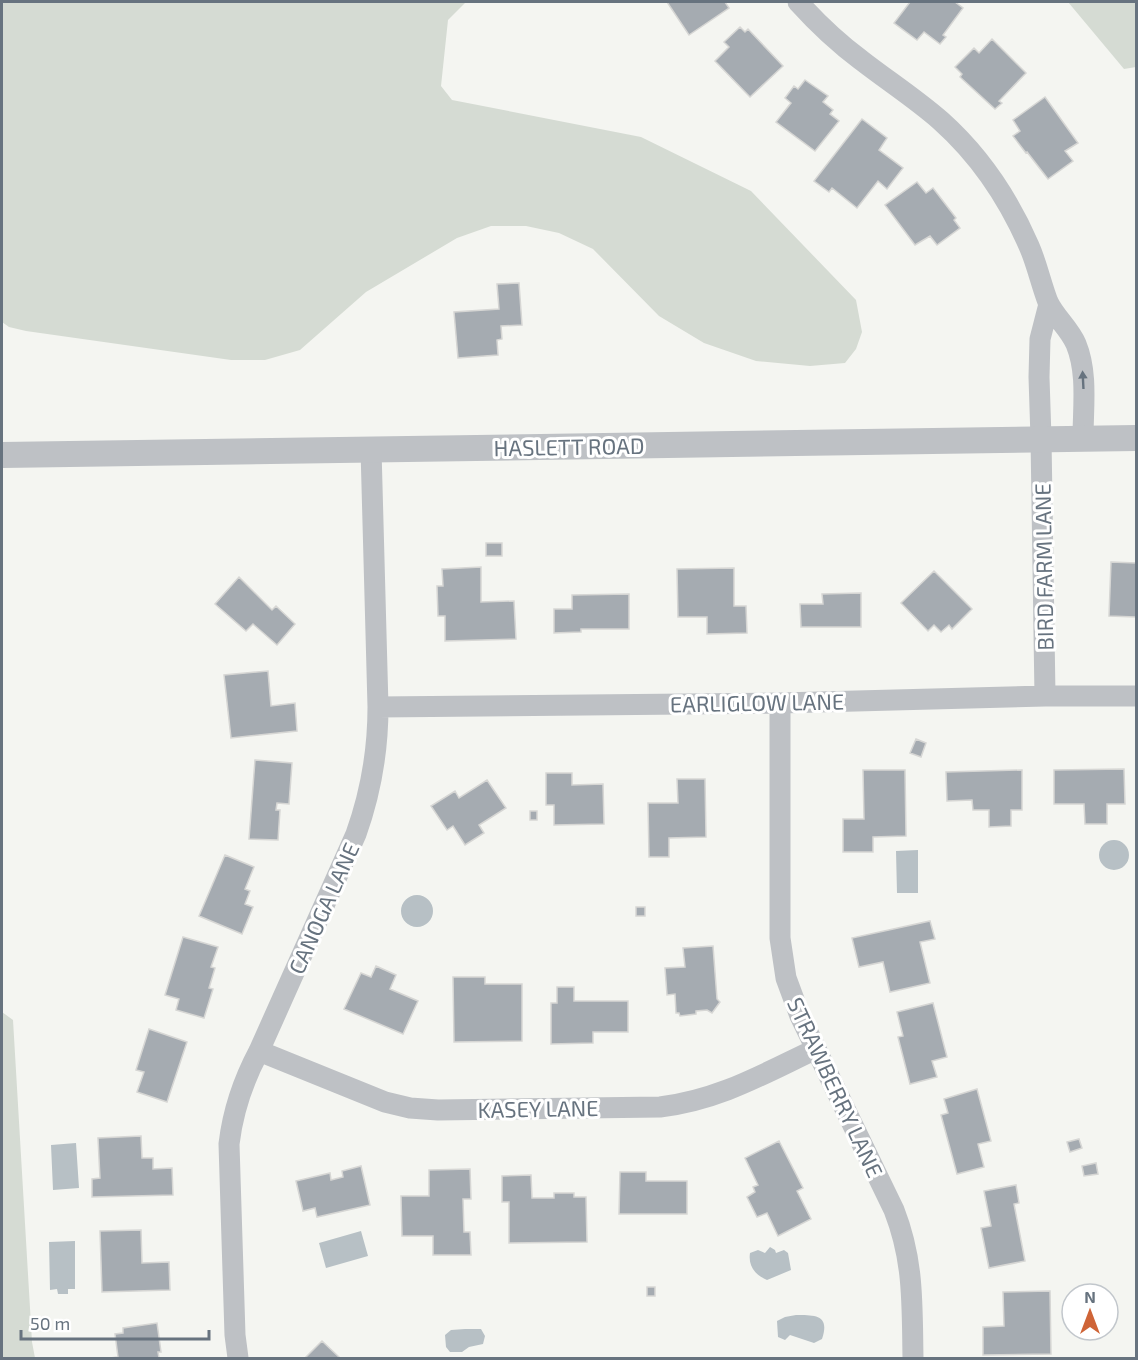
<svg xmlns="http://www.w3.org/2000/svg" width="1138" height="1360" viewBox="0 0 1138 1360" font-family="'Exo 2',sans-serif">
<style>
.green{fill:#d5dbd3}
.water{fill:#b7c0c5}
.building{fill:#a5abb1;stroke:#d6d6d4;stroke-width:1.5}
.lines{fill:none;stroke-linecap:round;stroke-linejoin:round}
.minor{stroke:#bec1c5;stroke-width:21}
.tertiary{stroke:#bec1c5;stroke-width:26}
.oneway{fill:#67737f}
.labels{text-anchor:middle;dominant-baseline:central;stroke-width:6;stroke-linejoin:round;paint-order:stroke}
.street-label{font-size:22px;fill:#67737f;stroke:#fff}
</style>
<rect width="100%" height="100%" fill="#f4f5f1"/>
<path class="green" d="M2,2h464l-18,18 -7,66 11,14 189,37 110,54 105,109 6,32 -6,17 -11,14 -35,3 -54,-5 -52,-18 -45,-27 -66,-67 -34,-16 -33,-7h-35l-34,12 -91,54 -66,58 -35,10h-34l-205,-29 -17,-4 -7,-5z
M1068,2h68v65l-12,2z
M2,1012l11,8 19,322 3,16h-33z"/>
<path class="water" d="M1099 855a15 15 0 1 1 30 0a15 15 0 1 1-30 0Z
M918,850v43h-21l-1,-42z
M401 911a16 16 0 1 1 32 0a16 16 0 1 1-32 0Z
M76,1143l3,45 -26,2 -2,-45z
M361,1231l7,25 -42,12 -7,-25z
M75,1241v48h-7v5h-10l-1,-5 -7,1 -1,-48z
M770,1247l5,3 1,3 8,-3 4,3 3,17 -24,10c-12,-5 -19,-14 -17,-27l8,-3 7,3z
M796,1315c20,0 34,0 26,24l-8,4 -24,-8 -5,5 -7,-3 -1,-16 8,-4z
M465,1329h16l4,7 -2,8 -14,3 -7,5h-12l-4,-5 -1,-12 6,-5z"/>
<path class="building" d="M667,2h58l4,6 -40,27z
M910,2h45l8,6 -20,27 3,2 -6,7 -16,-12 -7,8 -23,-17z
M740,27l5,5 3,-3 35,37 -33,31 -35,-36 14,-14 -5,-5z
M992,39l34,34 -27,28 3,2 -7,6 -35,-32 2,-3 -7,-7 19,-19 5,5z
M805,80l23,16 -5,6 10,8 -3,4 9,7 -24,30 -39,-29 15,-19 -6,-5 9,-12 4,3z
M1045,97l33,46 -13,8 8,10 -25,18 -21,-27 -1,1 -13,-17 7,-5 -7,-11z
M862,119l25,19 -8,12 24,18 -16,21 -9,-8 -21,27 -25,-20 -3,4 -15,-11z
M917,182l9,11 7,-5 23,30 -2,2 6,8 -23,17 -7,-9 -15,9 -30,-40z
M519,283l3,42 -21,1 1,13 -5,1 1,15 -40,3 -4,-46 45,-3 -2,-25z
M486,543h16v13h-16z
M1111,562l25,1v54l-27,-1z
M481,567v35l33,-1 2,38 -71,2v-25h-7l-1,-30h6l-1,-17z
M734,568v38h12l1,27 -40,1v-17h-29l-1,-48z
M934,571l38,38 -20,20 -3,-4 -8,7 -7,-7 -6,6 -27,-28z
M239,577l33,33 4,-4 19,18 -18,21 -24,-21 -7,7 -31,-27z
M861,593v34h-60l-1,-23h23l-1,-10z
M629,594v35h-48v3l-27,1v-24h18v-14z
M268,671l3,35 24,-3 2,28 -66,7 -7,-63z
M916,739l10,4 -5,14 -11,-4z
M255,760l37,3 -3,41 -12,-1 -1,7h4l-2,30 -29,-1z
M1124,769l1,35h-18v20h-22l-1,-20h-30v-34z
M863,770h42l1,66 -33,1v15h-30v-33h21z
M1022,770v40h-11v16l-22,1v-17h-16l-1,-10 -25,1 -1,-29z
M546,773h26v12l31,-1 1,40 -50,1v-20h-8z
M677,779h28l1,58 -37,1v19h-20l-1,-54h30z
M487,780l19,28 -27,17 5,8 -19,12 -12,-19 -6,4 -16,-24 24,-15 4,7z
M530,811h7v9h-7z
M225,855l29,12 -9,22 5,2 -5,13 8,3 -11,27 -43,-18z
M636,907h9v9h-9z
M930,921l5,18 -15,3 10,41 -40,9 -7,-30 -24,5 -7,-29z
M183,937l35,10 -7,20 4,1 -6,20 4,1 -9,29 -28,-8 3,-11 -14,-4z
M713,946l4,53 3,3 -8,11 -5,-3 -11,1v3l-16,2 -1,-3h-3l-1,-19 -8,1 -2,-27 20,-1 -2,-19z
M376,966l20,9 -6,14 28,12 -15,33 -59,-25 17,-36 10,4z
M453,977h32v7h37v57l-68,1z
M557,987h17v14h54v31h-35v11l-42,1v-41h6z
M933,1003l14,54 -15,4 5,16 -27,7 -12,-47 5,-1 -6,-24z
M149,1029l38,13 -20,60 -30,-10 7,-20 -8,-2z
M977,1089l14,52 -13,3 6,23 -27,7 -16,-59 7,-2 -4,-14z
M141,1136l1,22h11v11l19,-1 1,27 -81,2v-18l8,-1 -2,-40z
M1079,1139l3,9 -12,4 -3,-10z
M779,1141l24,47 -6,3 14,28 -33,17 -11,-23 -10,4 -10,-20 8,-5 -2,-5 5,-2 -13,-27z
M1096,1163l2,11 -14,2 -2,-10z
M361,1166l9,39 -53,12 -2,-9 -12,3 -7,-30 34,-8 1,7 12,-3 -1,-6z
M470,1169l1,30h-8l1,33h6l1,23h-38v-19h-31l-1,-40h28v-26z
M620,1172h26v9h41v33h-68z
M531,1175l1,23h22v-5h20v4h12l1,45 -78,1v-41h-7v-26z
M1016,1185l3,18 -5,1 11,57 -36,7 -8,-40 10,-2 -7,-35z
M141,1230l1,33 27,-1 1,28 -68,2 -2,-61z
M647,1287h8v9h-8z
M1050,1291l1,63 -68,1v-28l21,-1 -1,-34z
M157,1323l4,29h-3l1,6h-49l8,-1 -3,-23 8,-1v-5z
M322,1341l18,17h-35z"/>
<g class="lines">
<path class="minor" d="M798,2c19,21 40,41 63,58 27,21 55,39 80,61 38,34 68,79 88,125 8,18 12,38 19,56 7,15 21,26 28,42 12,29 7,64 7,94
M1045,696l-4,-258 -2,-61 1,-38 9,-35
M780,703v235l6,40 14,38 94,194c20,51 18,94 19,148
M378,707l402,-4 265,-7h91
M259,1051l126,51 25,6 28,2 222,-3c59,-7 103,-33 156,-58
M238,1358l-3,-23 -6,-191c4,-34 14,-63 30,-93l97,-217c15,-42 22,-82 22,-127l-7,-258"/>
<path class="tertiary" d="M2,455l1134,-17"/>
</g>
<defs><path id="oneway-solid" d="M-6-.8H1V-3.2L6.5 0L1 3.2V.8H-6Z" transform="scale(1.5)"/></defs>
<use class="oneway" href="#oneway-solid" transform="translate(1083 380) rotate(-93)"/>
<g class="labels">
<g class="street-label">
<text transform="translate(569 446) rotate(-1)">HASLETT ROAD</text>
<text transform="translate(1043 567) rotate(-91)">BIRD FARM LANE</text>
<text transform="translate(757 702) rotate(-1)">EARLIGLOW LANE</text>
<text transform="translate(323 908) rotate(-66)">CANOGA LANE</text>
<text transform="translate(836 1087) rotate(65)">STRAWBERRY LANE</text>
<text transform="translate(538 1108) rotate(-1)">KASEY LANE</text>
</g>
</g>
<rect width="1138" height="1360" fill="none" stroke="#67737f" stroke-width="6"/>
<g transform="translate(1090 1312)"><circle r="28" fill="#ffffff" stroke="#c2c7cc" stroke-width="1.5"/>
<path d="M0-4.5L10 22L0 15L-10 22Z" fill="#cf6437"/>
<text y="-9" font-size="16" font-weight="bold" text-anchor="middle" fill="#67737f">N</text>
</g>
<path d="M21 1330v9h188v-9" fill="none" stroke="#67737f" stroke-width="3"/>
<text x="30" y="1330" font-size="18" fill="#67737f" stroke="#ffffff" stroke-width="4.5" paint-order="stroke">50 m</text>
</svg>
